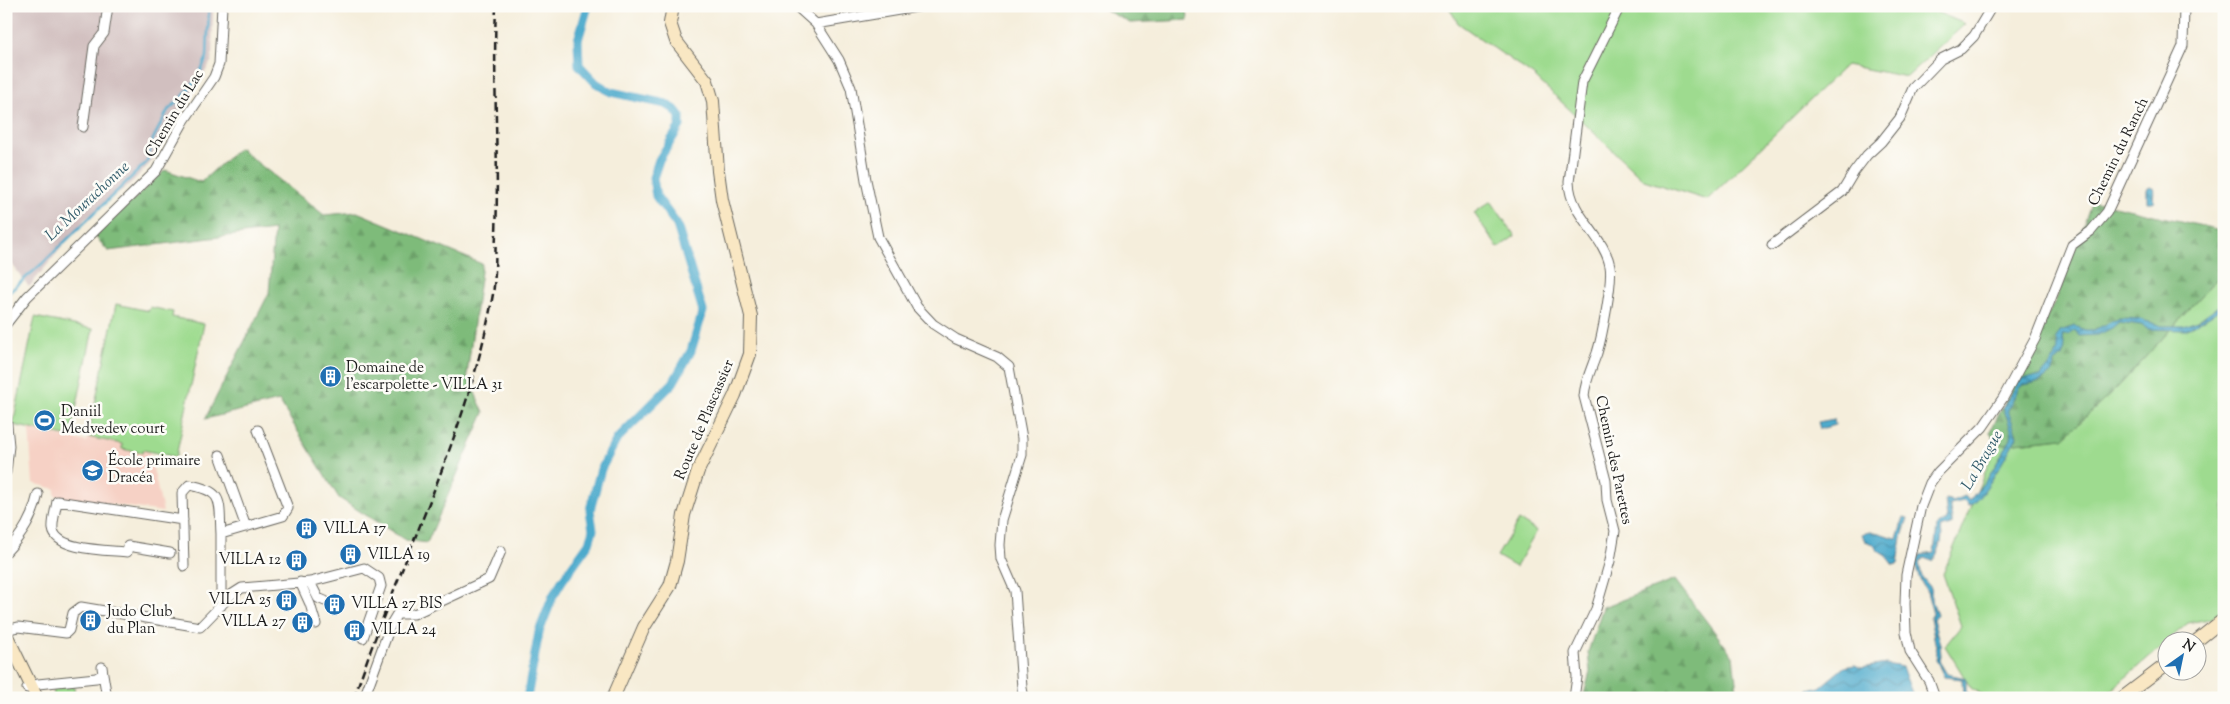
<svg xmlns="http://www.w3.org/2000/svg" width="2230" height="704" viewBox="0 0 2230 704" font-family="'Sorts Mill Goudy',serif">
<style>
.built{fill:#f6d1c5}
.industrial{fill:#d1bfbf}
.green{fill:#9edb8f;stroke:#5d7c56}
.forest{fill:url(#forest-firs);stroke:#4d6c4b}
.water{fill:url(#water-waves);stroke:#356374}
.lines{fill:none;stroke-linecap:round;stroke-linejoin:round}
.stream{stroke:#4eaacc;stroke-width:2.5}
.canal{stroke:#4eaacc;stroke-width:9}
.street-casing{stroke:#68665f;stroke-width:11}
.secondary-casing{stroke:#68665f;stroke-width:14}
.street{stroke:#fff;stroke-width:9}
.secondary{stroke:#f9e7c3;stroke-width:12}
.rail{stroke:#1c1c1c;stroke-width:2.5;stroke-dasharray:8 4;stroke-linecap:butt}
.labels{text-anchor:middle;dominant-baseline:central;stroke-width:5;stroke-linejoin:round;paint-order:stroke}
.street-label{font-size:15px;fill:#1c1c1c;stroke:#fdfcf7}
.poi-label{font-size:15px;fill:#1c1c1c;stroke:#fdfcf7;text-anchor:start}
.water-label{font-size:16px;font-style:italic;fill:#325c6b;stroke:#fdfcf7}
</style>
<defs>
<pattern id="forest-firs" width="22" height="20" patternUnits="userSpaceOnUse" patternTransform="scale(1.25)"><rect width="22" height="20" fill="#7ebb7a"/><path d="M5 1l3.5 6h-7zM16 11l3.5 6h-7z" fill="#6ca069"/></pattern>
<pattern id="water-waves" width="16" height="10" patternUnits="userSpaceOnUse" patternTransform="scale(1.25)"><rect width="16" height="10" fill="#4eaacc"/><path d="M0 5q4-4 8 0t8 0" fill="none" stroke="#408aa5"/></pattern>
</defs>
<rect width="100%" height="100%" fill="#fdfcf7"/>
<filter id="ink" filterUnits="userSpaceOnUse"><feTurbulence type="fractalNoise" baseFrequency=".02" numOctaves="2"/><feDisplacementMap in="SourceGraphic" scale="10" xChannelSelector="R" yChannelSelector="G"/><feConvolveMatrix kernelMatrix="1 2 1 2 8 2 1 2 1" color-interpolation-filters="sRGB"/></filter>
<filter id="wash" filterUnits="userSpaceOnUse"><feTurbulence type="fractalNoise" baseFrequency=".0096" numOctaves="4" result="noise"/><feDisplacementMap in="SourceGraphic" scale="20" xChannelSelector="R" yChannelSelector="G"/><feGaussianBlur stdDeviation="1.12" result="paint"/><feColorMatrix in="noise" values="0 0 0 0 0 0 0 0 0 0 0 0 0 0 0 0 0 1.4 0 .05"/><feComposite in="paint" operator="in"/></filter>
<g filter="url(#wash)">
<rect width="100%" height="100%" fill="#f5eedc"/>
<path class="built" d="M29,429l58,13 1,-5 35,7 -1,5 20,4 1,-3 6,1 14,61 -108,-16v-7l-22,-6z"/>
<path class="industrial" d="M6,6h207l-1,54 -58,99 -22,23 -47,37 -56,68 -23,-31z"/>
<path class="green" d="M1448,6h474l43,18 -58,53 -61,-12 -139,135 -63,-20 -110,-104 -76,-53z
M1491,201l24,35 -17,12 -24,-35z
M2224,271v345l-36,7 -86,75h-114l-17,-10 -26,-42 16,-20 -18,-52 53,-129 67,-7 54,-50z
M116,304l33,7 1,-4 23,5 -1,5 32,7 -28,133 -33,-7 -1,3 -20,-4v-5l-34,-7z
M35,317l58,12 -23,108 -57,-12z
M1519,520l18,11 -21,36 -19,-11z
M74,686l1,12h-21l-1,-11z"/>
<path class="forest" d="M1098,6h89l1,14 -58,3z
M239,148l85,67 33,-3 125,52 -15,111 17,38 -57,130 -22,-3 -66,-42 -60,-97 -74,18 64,-126 5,-63 -166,21 -13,-15 70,-66 36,12z
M2092,201l128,29 4,11v30l-107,117 -54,50 -67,7 -6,-13 68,-137z
M1675,580l58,76 4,34 9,8h-163l7,-26 -2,-20 15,-45z"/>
<path class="water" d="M2150,187l4,2 -1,13h-6v-13z
M2224,302v5l-38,23 -38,-1 -7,-4 -22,-3 -7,6 -14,7 -19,1 -4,-6 -6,5h-7l3,13 -3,9 -7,6 -2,9 -13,10 -17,3 -4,3 -11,22 9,26 -1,3c-8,13 -36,66 -48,67l-4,-5 -14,3c-1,8 3,13 2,21l-12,3c5,9 -1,25 -8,33l-8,-3 -5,4 3,15 9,11v10l6,16 -4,6 7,24 1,12 -2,5 8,13 19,4v14l10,6 -13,-2 -1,-17 -18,-2 -8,-18 1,-7 -7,-34 3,-4 -6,-22 -7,-12 -6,-19 6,-6 14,-2 3,-27 10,-6 -2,-21 8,2 12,-5 4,5 20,-25 22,-37 1,-7 -9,-25 18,-29 19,-1c9,-11 23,-24 16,-39l4,-7 15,-5 10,4h9l25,-12 20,1 23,7h21l14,-5z
M1834,419l1,6 -15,4 -2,-7z
M1904,517l4,1 -6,19 -4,27 -5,1 -7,-9 -8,-5 -4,-7 -9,-3 -3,-6c12,-8 23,2 35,3z
M1886,664l16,3 12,31h-110l5,-8 11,-3 24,-20 11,-2 6,3z"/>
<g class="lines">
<path class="stream" d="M6,295l38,-33 103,-100 6,-23 15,-29 14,-12 16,-21 9,-20 2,-51"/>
<path class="canal" d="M527,698l12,-66 14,-36 9,-15 27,-38 4,-13 -3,-20 11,-41 16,-30 56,-56 18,-32 12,-40 -26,-86 -21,-29 -3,-18 6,-18 21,-34v-10l-6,-7 -8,-5 -55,-12 -15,-9 -17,-18 -1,-25 10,-34"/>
</g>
</g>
<g filter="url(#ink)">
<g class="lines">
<defs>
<path id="street" d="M796,6l20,18 23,36 12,28 15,92 12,57 39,70 16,17 23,15 41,18 12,10 13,71v17l-20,65 -2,25 1,14 14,32 7,97 2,10
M816,24l107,-18
M83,127l11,-81 10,-13 4,-27
M1772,245l70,-53 12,-20 13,-17 14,-13 19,-24 13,-30 28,-29 20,-10 13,-13 18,-30
M6,324l21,-27 129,-126 28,-50 30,-44 5,-13 3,-58
M6,415l3,31 -3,26
M220,455l26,72
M221,534v72
M6,552c17,-18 27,-35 32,-58
M170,553l-42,-7 -1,6c-18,-2 -71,-1 -74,-23 -1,-8 3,-20 4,-28l126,19
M184,566l-2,-73 7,-8c36,6 30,17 32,49l62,-18 5,-8 -30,-78
M300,582l10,22 6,20
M310,582l8,16 7,3
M6,630l12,-3 48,6 3,-3 4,-17 8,-6 119,20 31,-32 11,-7 68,-6 54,-14 15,10 2,8 -18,52
M103,674l4,24
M27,688l11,-4 58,-6 7,-4 -1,-7
M364,698l27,-74 6,-10h17l75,-35 12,-28
M1574,698l3,-21 -2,-24 21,-44 14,-48 5,-30 -8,-31 -1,-19 -22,-85c1,-15 8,-29 13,-43 5,-16 16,-72 13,-87 -6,-31 -40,-50 -41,-84l13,-100 38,-76
M1935,698l-6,-17 -19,-30 -4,-19 -1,-28 1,-29 15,-69 9,-23 8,-11 45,-45 20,-29 32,-59 37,-94 19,-14 16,-19 76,-166 1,-40"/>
<path id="secondary" d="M6,634l31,64
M2195,642l29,-23
M613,698l31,-71 26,-41 7,-25 7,-46 14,-44 37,-76 15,-41 1,-38 -29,-116 -4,-29 -5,-70 -6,-20 -31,-40 -6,-18 3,-17
M2122,698l46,-35"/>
</defs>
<use href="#street" class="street-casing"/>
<use href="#secondary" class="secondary-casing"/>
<use href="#street" class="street"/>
<use href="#secondary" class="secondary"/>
<path class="rail" d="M354,698c44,-135 115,-264 139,-404 3,-20 2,-41 3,-61 3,-75 -3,-151 0,-227"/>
</g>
</g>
<defs>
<symbol id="building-disc" viewBox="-11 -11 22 22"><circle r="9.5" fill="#1f6fb2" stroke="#fdfcf7"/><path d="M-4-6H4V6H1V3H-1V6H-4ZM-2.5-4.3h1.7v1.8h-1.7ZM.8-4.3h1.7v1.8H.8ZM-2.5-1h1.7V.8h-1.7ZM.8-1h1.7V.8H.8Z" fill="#fff"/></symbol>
<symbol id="stadium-disc" viewBox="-11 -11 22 22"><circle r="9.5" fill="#1f6fb2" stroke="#fdfcf7"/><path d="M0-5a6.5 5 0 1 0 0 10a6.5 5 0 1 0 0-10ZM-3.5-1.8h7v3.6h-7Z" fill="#fff"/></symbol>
<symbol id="school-disc" viewBox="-11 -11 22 22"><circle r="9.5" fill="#1f6fb2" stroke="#fdfcf7"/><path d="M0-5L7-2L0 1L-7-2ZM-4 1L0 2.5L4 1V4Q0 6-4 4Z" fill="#fff"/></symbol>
</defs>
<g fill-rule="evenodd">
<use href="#building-disc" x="318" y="364" width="25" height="25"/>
<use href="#stadium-disc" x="32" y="408" width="25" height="25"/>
<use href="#school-disc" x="80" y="458" width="25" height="25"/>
<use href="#building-disc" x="294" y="516" width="25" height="25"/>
<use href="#building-disc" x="338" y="542" width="25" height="25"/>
<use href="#building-disc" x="284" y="548" width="25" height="25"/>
<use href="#building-disc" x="274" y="588" width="25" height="25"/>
<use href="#building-disc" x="322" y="592" width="25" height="25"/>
<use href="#building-disc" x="78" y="608" width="25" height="25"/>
<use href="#building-disc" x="290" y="610" width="25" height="25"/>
<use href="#building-disc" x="342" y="618" width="25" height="25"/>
</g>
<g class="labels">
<g class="street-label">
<text transform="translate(175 114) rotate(-59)">Chemin du Lac</text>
<text transform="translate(2119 152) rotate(-64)">Chemin du Ranch</text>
<text transform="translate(705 420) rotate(-67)">Route de Plascassier</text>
<text transform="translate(1613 460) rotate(78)">Chemin des Parettes</text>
</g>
<g class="poi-label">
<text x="346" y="368">Domaine de<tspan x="346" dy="17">l'escarpolette - VILLA 31</tspan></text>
<text x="61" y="412">Daniil<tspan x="61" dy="17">Medvedev court</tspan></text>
<text x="108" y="461">École primaire<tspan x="108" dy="17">Dracéa</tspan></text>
<text x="323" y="529">VILLA 17</text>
<text x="367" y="555">VILLA 19</text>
<text x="281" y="560" text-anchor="end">VILLA 12</text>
<text x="271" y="600" text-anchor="end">VILLA 25</text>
<text x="351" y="604">VILLA 27 BIS</text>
<text x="107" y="612">Judo Club<tspan x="107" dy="17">du Plan</tspan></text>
<text x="286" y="622" text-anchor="end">VILLA 27</text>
<text x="371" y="630">VILLA 24</text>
</g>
<g class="water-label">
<text transform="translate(88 202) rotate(-43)">La Mourachonne</text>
<text transform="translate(1983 461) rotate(-60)">La Brague</text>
</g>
</g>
<rect width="2230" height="704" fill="none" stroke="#fdfcf7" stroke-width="25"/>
<g transform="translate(2182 656) rotate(33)"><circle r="24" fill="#fdfcf7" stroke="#a3a29f"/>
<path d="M0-4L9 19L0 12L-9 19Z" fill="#1f6fb2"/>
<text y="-8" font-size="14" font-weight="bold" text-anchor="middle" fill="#1c1c1c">N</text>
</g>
</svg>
